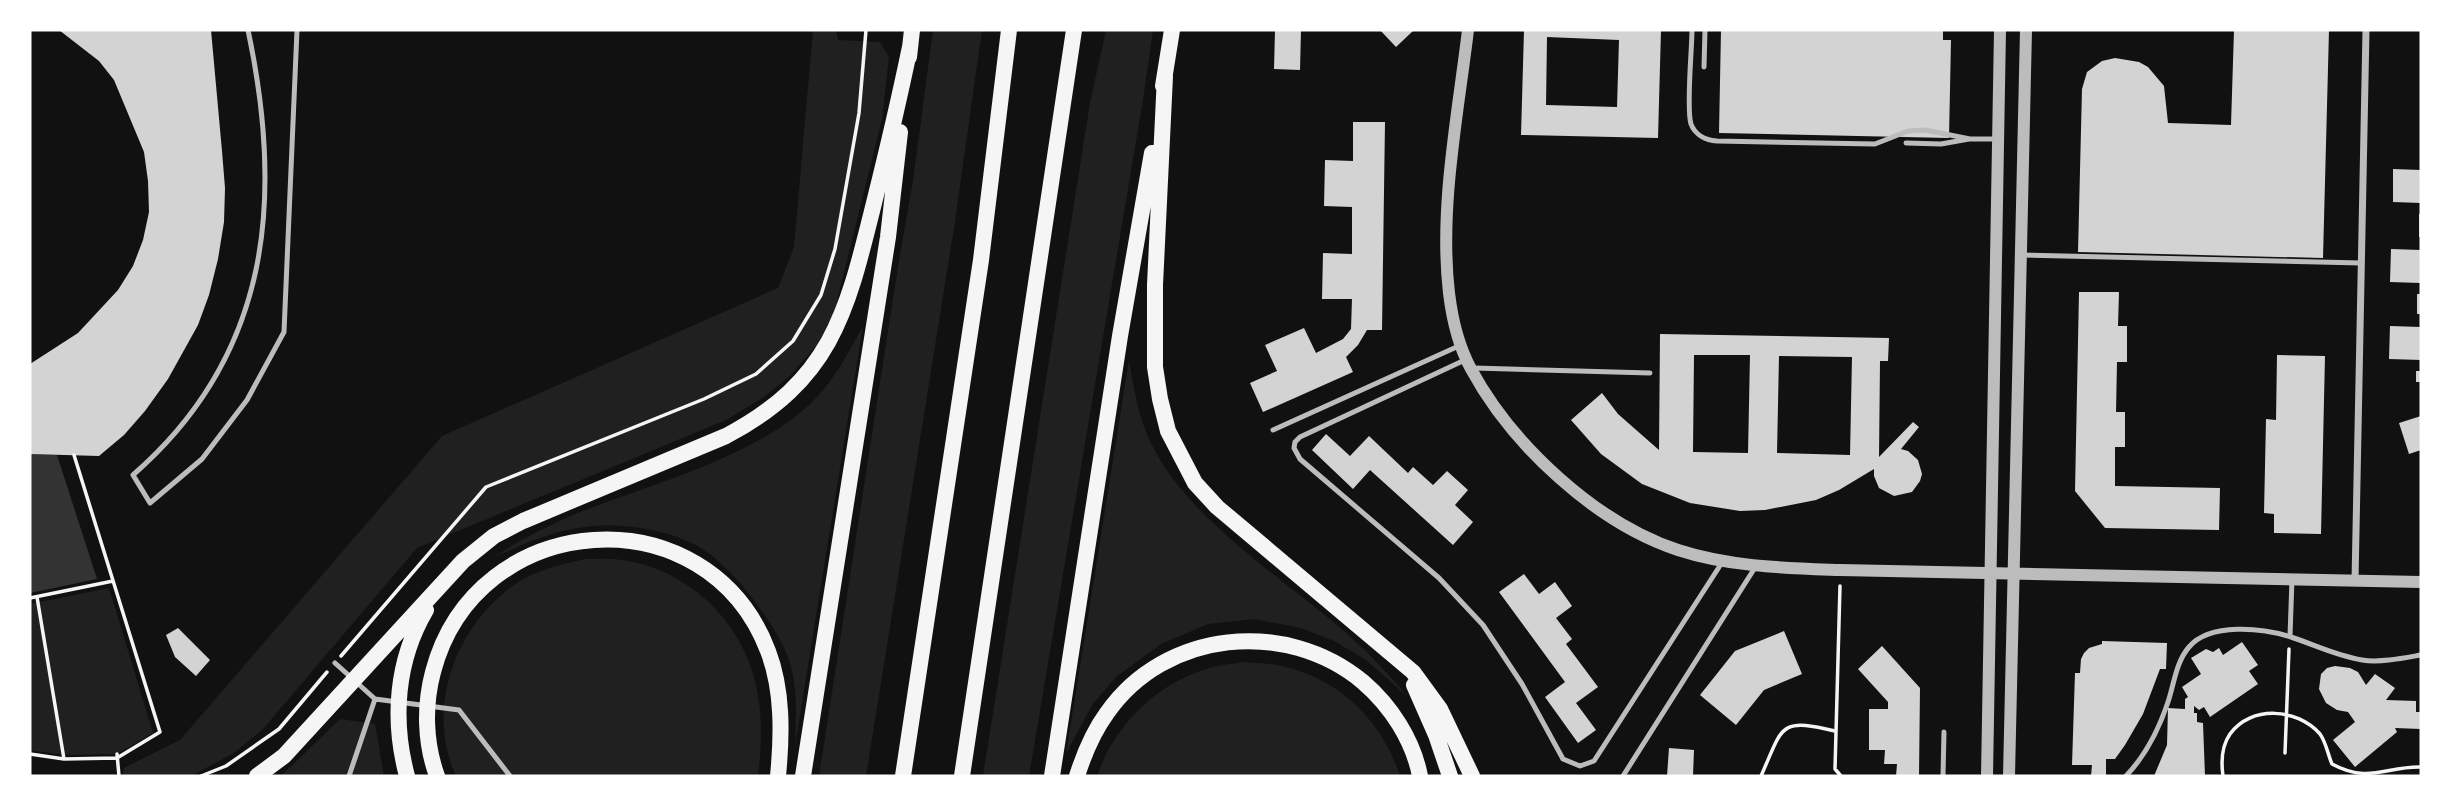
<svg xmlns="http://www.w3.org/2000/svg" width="2451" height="806" viewBox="0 0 2451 806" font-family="Rubik,sans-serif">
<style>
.green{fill:#202020}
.water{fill:#333}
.building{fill:#d3d3d3;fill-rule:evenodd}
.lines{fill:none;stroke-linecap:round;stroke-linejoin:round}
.path{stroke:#f5f5f5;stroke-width:3.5}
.service{stroke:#bcbcbc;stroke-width:5}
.minor{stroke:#bcbcbc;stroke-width:7}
.tertiary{stroke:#bcbcbc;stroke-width:12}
.primary{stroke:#f5f5f5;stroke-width:16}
.trunk{stroke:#f5f5f5;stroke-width:16}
</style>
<rect width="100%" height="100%" fill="#111"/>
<path class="green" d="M813,30h23l2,10 42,2 9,15 -7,62 -48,194 -18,33 -25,29 -27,22 -38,23 -309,128 -154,181 -29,24 -43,23h-68l1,-8 56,-28 262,-304 336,-148 16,-41z
M933,30h49l-28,198 -88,548h-47l81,-522 13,-73z
M1106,30h47l-10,70 -114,676h-46l107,-673z
M863,326l-68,420c1,-27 3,-53 -4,-79 -6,-23 -19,-42 -33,-61 -14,-20 -31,-39 -51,-54 -32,-23 -91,-31 -129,-24 -30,5 -57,17 -86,30 30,-19 58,-34 91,-47 72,-28 179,-56 234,-114 19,-20 32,-46 46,-71z
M1129,360c5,28 9,57 22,83 33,71 126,132 186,182 26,22 49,46 71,72l-42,-37 -32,-19 -33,-13 -47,-9 -46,5 -47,20 -45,33 -24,28 -26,49z
M585,559c12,0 25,-1 37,1 62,9 114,55 131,114 10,33 9,69 5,102h-302c-31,-68 -1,-149 58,-191 21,-15 46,-20 71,-26z
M109,588l44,145 -36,21 -52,1 -35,-5v-146z
M1244,662c12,1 26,1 38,4 58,13 100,55 118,110h-303c17,-50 58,-91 109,-107 12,-4 25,-5 38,-7z
M340,719l35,5 9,52h-103z"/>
<path class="water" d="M30,454l27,1 40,124 -67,14z"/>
<path class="building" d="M59,30h152l11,121 3,37 -1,34 -6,37 -9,36 -11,30 -30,54 -23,32 -21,24 -25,21 -69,-2v-90l48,-31 40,-43 15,-24 10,-26 6,-28 -1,-31 -4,-29 -30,-72 -15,-19z
M1275,30h26l-1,40 -26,-1z
M1380,30h34l-18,17z
M1524,30h137l-3,108 -137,-3zM1547,37l72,3 -2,67 -71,-2z
M1721,30h222v10h8l-2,98 -230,-5z
M2234,30h95l-6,228 -245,-6 4,-163 5,-17 15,-11 13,-3 24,4 9,5 16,19 4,37 63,2z
M1353,122h32l-3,208h-15l-9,15 -12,12 7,15 -90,40 -13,-29 27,-12 -12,-26 39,-17 12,25 27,-14 8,-10 1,-30h-30l1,-46 29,1v-47l-28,-1 1,-46 28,1z
M2393,169l28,1v33l-28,-1z
M2419,214h2v23h-2z
M2391,249l30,1v33l-31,-1z
M2079,292h40l-1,34h9v36h-10l-1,50h9v35h-10v39l105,2 -1,42 -114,-2 -30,-37z
M2417,294h4v20h-4z
M2390,326l31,1v33l-32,-1z
M1660,334l229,4 -1,23h-8l-1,96 34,-35 6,5 -18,22 7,2 10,9 4,14 -2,7 -8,11 -18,4 -15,-8 -5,-12v-7l-35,21 -23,10 -51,10 -25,1 -50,-8 -48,-19 -41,-30 -30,-34 31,-27 16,21 41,36zM1694,355h56l-2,98 -55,-1zM1779,356l73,1 -2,98 -73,-2z
M2277,355l48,1 -4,178 -47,-1v-19l-10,-1 2,-94 10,1z
M2416,371h5v11h-5z
M2421,416v34l-12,4 -10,-31z
M1326,434l24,22 19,-20 39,37 5,-6 20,18 14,-14 21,19 -13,15 18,17 -20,23 -83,-75 -17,19 -41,-39z
M1524,574l15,20 16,-12 17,24 -16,12 16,21 -6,5 32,43 -22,16 20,27 -18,13 -33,-46 20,-15 -66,-90z
M178,628l32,32 -14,16 -21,-19 -9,-22z
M1784,631l18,43 -38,16 -28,35 -36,-30 35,-44z
M2102,641l65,2 -1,26h-6l-17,45 -18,31 -10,14h-9v17h-15l1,-11h-20l3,-92h5l1,-14 3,-6 5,-5 13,-4z
M2242,642l16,23 -9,6 9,13 -48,33 -6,-10 -5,3 -5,-4v7h3v9l6,1 2,53h-51l13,-31 1,-37 17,1v-10l3,-2 -6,-10 19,-13 -10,-16 15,-9 7,3 6,-4 4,7z
M1882,646l38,42 -1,88h-23l1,-12h-13l1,-14h-16v-41h19v-7l-30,-33z
M2335,666l15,2 8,4 8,13 9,-11 20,14 -9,12 30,1v11h5v17l-26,-1 2,4 -42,35 -22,-27 22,-18 -7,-10 -11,-2 -11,-7 -7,-14 2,-15 6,-6z
M1669,748l25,2 -1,26h-26z"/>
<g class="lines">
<path class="path" d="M1840,586l-5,183 6,7
M37,597l27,162
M30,598l83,-17
M341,656l145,-169 218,-88 52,-25 37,-33 28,-46 14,-46 24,-136 7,-83
M2285,753l4,-104
M30,754l34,5 53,-1 43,-26 -86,-277
M117,754l2,22
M201,776l25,-10 53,-37 48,-57
M1761,776c22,-49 17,-59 74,-45
M2223,776c-2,-14 -2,-29 7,-42 21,-29 67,-26 90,0 6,8 8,21 12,30 37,20 54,2 89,3"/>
<path class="service" d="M248,30c36,169 23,325 -115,445l17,28 52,-44 45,-59 37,-68 13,-302
M1692,30c0,19 -6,79 -1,94 4,11 15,16 26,17l158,3 33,-13 17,-1 45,9h26
M1704,67l1,-37
M1906,143l35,1 28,-5
M2021,255l340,8
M1467,359l-167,78 -5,5 -1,6 6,11 139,119 44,47 39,59 41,75 17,7 14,-5 129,-200
M1474,368l176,5
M1273,430l188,-85
M2290,636l2,-57
M335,663l40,36 84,11 51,66
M349,776l26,-77
M1623,776l133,-210
M1943,776l1,-44
M2126,776c20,-21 33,-47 42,-74 6,-18 8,-40 21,-55 21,-25 74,-19 102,-10 24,8 46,19 71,23 18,3 42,-2 59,-5"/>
<path class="minor" d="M2355,581l11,-551"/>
<path class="tertiary" d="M1468,30c-10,84 -29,178 -19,263 3,25 10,54 22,76 41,76 125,154 207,181 52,17 108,18 162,20l581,12
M1987,776l13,-746
M2009,776l17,-746"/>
<path class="primary" d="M909,57l3,-27
M1165,76l-10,209v82l5,32 8,32 27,52 22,24 196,165 27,37 32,67
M1163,86l9,-56
M1414,685l22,50 14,41
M257,776l27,-20 179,-195 31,-25 29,-15 203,-85c106,-56 121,-124 148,-233 13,-52 25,-103 36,-156
M407,776c-15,-56 -11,-115 19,-166
M437,776c-12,-33 -13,-70 -4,-104 43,-164 274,-181 335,-21 15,39 14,84 10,125
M803,776l85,-539 12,-105
M1052,776l68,-440 32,-183
M1077,776c7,-22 16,-44 30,-63 58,-83 179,-95 256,-31 28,24 50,58 57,94"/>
<path class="trunk" d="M903,776l78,-516 28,-230
M962,776l112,-746"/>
</g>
<rect width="2451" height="806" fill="none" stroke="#ffffff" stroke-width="63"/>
</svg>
